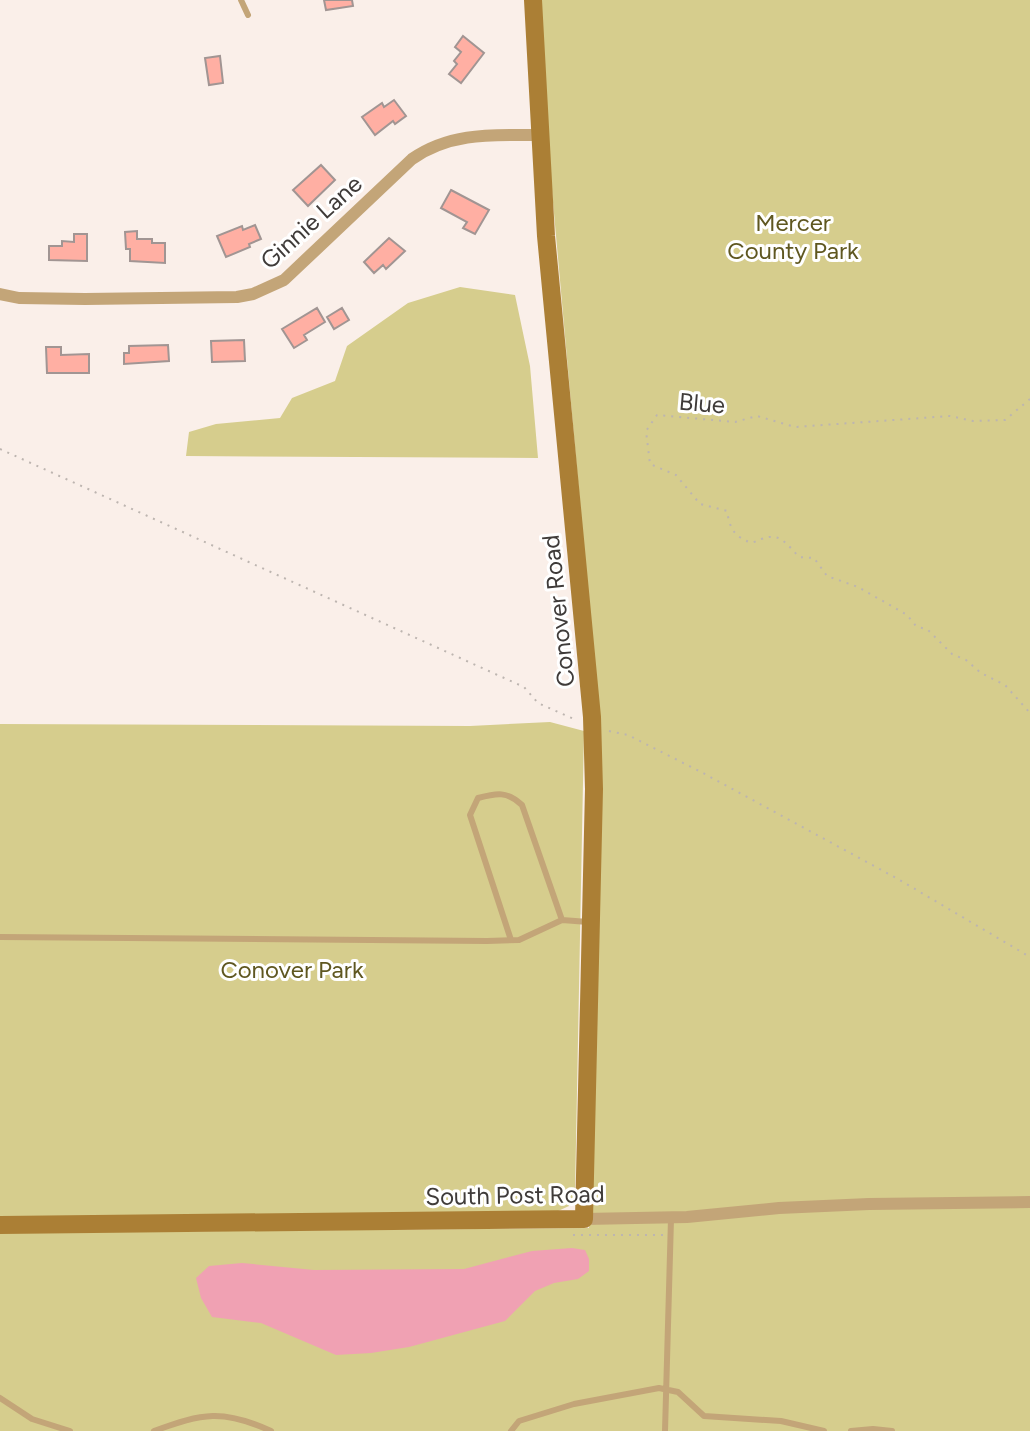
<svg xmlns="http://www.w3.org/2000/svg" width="1030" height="1431" viewBox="0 0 1030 1431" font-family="Figtree,sans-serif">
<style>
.green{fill:#d6cd8d}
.water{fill:#f0a1b3}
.building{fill:#ffafa3;stroke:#a19593;stroke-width:2}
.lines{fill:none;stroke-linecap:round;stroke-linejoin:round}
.path{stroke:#bdb5b0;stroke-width:2;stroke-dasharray:2 6;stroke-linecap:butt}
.lane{stroke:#c3a578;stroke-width:6}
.street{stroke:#c3a578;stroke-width:12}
.secondary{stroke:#ab7f35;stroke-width:18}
.labels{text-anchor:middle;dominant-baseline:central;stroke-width:6;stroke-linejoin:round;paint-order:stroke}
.street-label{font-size:24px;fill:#3f3b39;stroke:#fff}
.park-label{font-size:24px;fill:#5f5720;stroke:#fff}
</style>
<rect width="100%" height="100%" fill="#faefe9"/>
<path class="green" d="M541,0h489v1431h-1030v-198l589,-5 1,-613 -44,-491z
M460,287l55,8 15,71 8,92 -352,-2 3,-24 27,-8 64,-6 12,-20 43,-17 12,-35 61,-43z
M550,722l34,9 -9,463 -6,12 -11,5 -558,6v-493l470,2z"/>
<path class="water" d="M572,1248l13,2 4,9v12l-11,8 -24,4 -19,8 -30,30 -96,26 -38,6 -35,2 -75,-32 -49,-6 -11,-19 -5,-20 13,-12 33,-3 72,7 150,-1 68,-18z"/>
<path class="building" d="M324,0h28l1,6 -27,4z
M463,36l21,17 -23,30 -12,-9 8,-10 -3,-3 7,-9 -6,-5z
M220,56l3,27 -14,2 -4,-27z
M394,100l12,16 -11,8 -2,-3 -18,14 -13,-18 20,-14 2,4z
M321,165l14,15 -27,26 -15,-16z
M451,190l38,20 -14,24 -12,-6 4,-6 -26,-14z
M255,225l6,14 -12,5 1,3 -24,10 -9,-21 25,-10 1,4z
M137,231v8h15v4h13v20l-35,-2v-12h-4l-1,-17z
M74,234h13v27l-38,-1v-14h13v-5l12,1z
M389,238l16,13 -19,18 -3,-4 -9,8 -10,-11z
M317,308l8,14 -21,13 3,5 -13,8 -12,-19z
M342,308l7,12 -15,9 -7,-12z
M244,340l1,21 -33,1 -1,-21z
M168,345l1,16 -45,3v-11h5v-7z
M46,347h15v8l28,-1v19h-42z"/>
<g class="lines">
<path class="path" d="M1030,399l-25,21 -32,1 -23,-5 -155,11 -38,-11 -22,6 -78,-7 -11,16 4,33 26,11 24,29 27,7c3,18 7,26 25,32 25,-12 29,-6 47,14l15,1 13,18 31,11 30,17 19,11 9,11 12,4 24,24 14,6 15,13 24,12 25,28
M0,449l524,238 14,16 38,17
M609,731l19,4 75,38 195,106 132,78
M573,1235h90"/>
<path class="lane" d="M241,0l7,15
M0,937l487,4 32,-1 43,-20 26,2
M511,940l-41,-125 8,-17c19,-5 29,-7 44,7l40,115
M0,1398l32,21 38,12
M154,1431c49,-18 69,-22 117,0
M511,1431l8,-10 55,-17 85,-16 19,4 26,24 77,5 43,10
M665,1431l6,-212
M851,1431l22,-2 19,2"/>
<path class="street" d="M0,294l19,4 66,1 152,-2 16,-3 31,-14 128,-121c39,-27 81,-24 127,-24
M584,1219l103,-2 92,-9 90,-4 161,-2"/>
<path class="secondary" d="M0,1225l584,-6 10,-430 -2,-72 -46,-481 -13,-236"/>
</g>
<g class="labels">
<g class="street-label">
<text transform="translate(311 222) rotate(-42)">Ginnie Lane</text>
<text transform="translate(702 403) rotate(5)">Blue</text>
<text transform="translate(558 611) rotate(-96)">Conover Road</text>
<text transform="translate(515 1195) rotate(-1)">South Post Road</text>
</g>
<g class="park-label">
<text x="793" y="222">Mercer<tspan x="793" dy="28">County Park</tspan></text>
<text x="292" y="969">Conover Park</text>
</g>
</g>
</svg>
